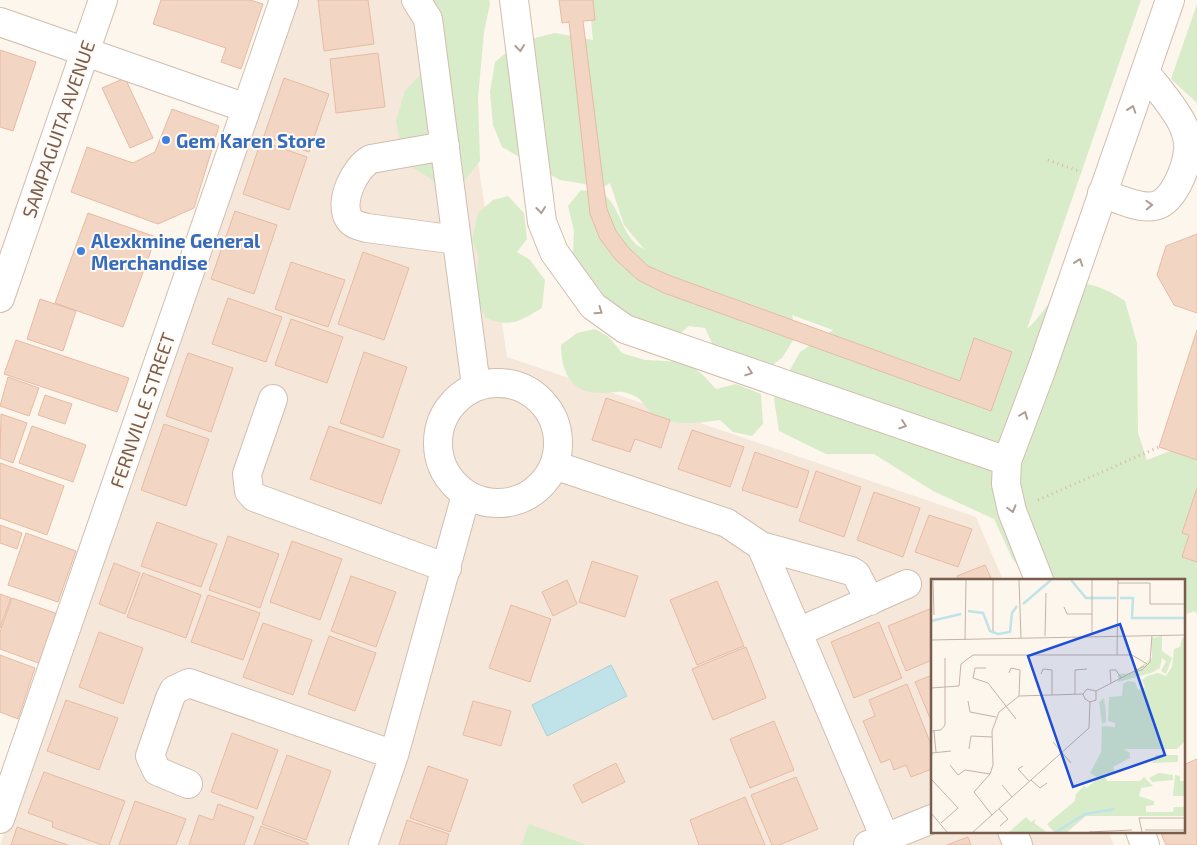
<svg xmlns="http://www.w3.org/2000/svg" width="1197" height="845" viewBox="0 0 1197 845" font-family="'Exo 2',sans-serif">
<style>
.residential{fill:#f5e8da}
.green{fill:#d8ecc9}
.water{fill:#bfe3e8;stroke:#a5d3da}
.building{fill:#f3d5c3;stroke:#e6bba3}
.lines{fill:none;stroke-linecap:round;stroke-linejoin:round}
.minor-casing{stroke:#d1beb0;stroke-width:30}
.path{stroke:#d9b8a5;stroke-width:3;stroke-dasharray:1 4;stroke-linecap:butt}
.minor{stroke:#fff;stroke-width:28}
.oneway{stroke:#af9d94}
.shop-dot{fill:#3f7fe0;stroke:#fffaf3;stroke-width:2}
.labels{text-anchor:middle;dominant-baseline:central;stroke-width:4;stroke-linejoin:round;paint-order:stroke}
.street-label{font-size:19px;fill:#7a5c4d;stroke:#fffaf3}
.shop-label{font-size:19px;font-weight:bold;fill:#366cbe;stroke:#fffaf3;text-anchor:start}
.inset-river{fill:none;stroke:#bfe3e8;stroke-width:2.5}
.inset-road{fill:none;stroke:#c5b3a7;stroke-width:1}
.view{fill:#1d4ed8;fill-opacity:0.15;stroke:#1d4ed8;stroke-width:2.5}
.inset-edge{fill:none;stroke:#7a5c4d;stroke-width:2.5}
</style>
<rect width="100%" height="100%" fill="#fdf6ec"/>
<path class="residential" d="M270,0h184l53,357 469,160 27,63h-71v251h176l6,14h-1114l290,-838z"/>
<path class="green" d="M433,0h56l1,4 -6,28 -6,66 2,63 -16,20h-30l-30,-19 -8,-41 9,-30 25,-27 7,-20z
M589,0h552l-114,329c12,-10 21,-27 33,-38 19,-17 48,-1 65,10l12,42 1,90 9,27 23,-9 27,9v28l-15,45 7,2 -7,22 15,5v53l-2,-4 -12,4v-35h-155l-16,-22 -18,-39 -61,-28 -59,-37h-48l-47,-23 -5,-32 26,-47 33,-22 -41,-15 5,19 -15,24 -22,16 -44,-22 -11,-24 -16,-2 -15,13 -18,1 -84,-66 2,-43 -6,-25 13,-16c6,1 15,0 20,3 20,10 20,47 43,56l-20,-24 -14,-42 -6,4 -44,-7 -58,-33 -9,-22 -3,-33 5,-30 24,-20 36,-9 38,7z
M1197,4v99l-26,-24z
M508,196l16,17 3,26 -10,13 13,8 15,20 -3,28c-22,13 -31,20 -56,10l-12,-22 5,-39 -7,-17 6,-27 15,-13z
M595,329l14,8 13,16 23,7 40,2 17,12 14,15 20,-5 25,10 2,30 -11,12 -19,-4 -13,-12c-19,3 -51,7 -67,-6 -12,-9 -7,-15 -26,-21 -8,-3 -17,0 -26,0 -31,1 -40,-23 -40,-48l16,-12z
M529,824l58,21h-66z"/>
<path class="water" d="M611,665l16,31 -80,40 -15,-31z"/>
<path class="building" d="M161,0h89l13,4 -22,65 -20,-7 5,-14 -73,-24z
M318,0h50l6,44 -50,7z
M559,0h34l2,20 -12,1 20,160 4,28 9,22 12,16 20,19 23,10 289,105 14,-43 38,14 -21,59 -327,-118 -26,-13 -23,-21 -15,-20 -10,-25 -21,-192 -7,1z
M0,50l36,12 -23,69 -13,-4z
M378,53l7,54 -49,6 -6,-54z
M125,78l28,60 -23,10 -28,-60z
M284,78l45,16 -20,58 -45,-16z
M172,109l47,17 -25,82 -36,16 -87,-32 16,-45 46,16 22,-11z
M261,141l46,16 -18,53 -46,-16z
M235,211l42,14 -23,69 -43,-15z
M88,213l68,24 -33,90 -68,-24z
M1197,234v79l-23,-8 -17,-30 9,-29z
M363,252l46,16 -25,72 -46,-16z
M291,262l54,18 -17,47 -53,-18z
M228,298l54,19 -16,45 -54,-18z
M40,299l36,12 -13,40 -36,-12z
M291,319l52,18 -16,46 -52,-18z
M1197,330v130l-38,-13z
M16,340l113,38 -12,34 -113,-38z
M364,352l43,15 -24,71 -43,-15z
M188,353l45,15 -22,64 -45,-16z
M8,377l31,11 -10,28 -29,-10z
M45,395l27,9 -7,20 -27,-9z
M606,398l64,22 -9,28 -26,-9 -5,13 -38,-12z
M1,414l26,9 -14,40 -13,-5z
M164,424l45,15 -23,67 -45,-16z
M32,426l54,19 -13,37 -54,-19z
M329,426l71,24 -19,54 -71,-25z
M692,430l52,17 -14,40 -52,-18z
M755,452l54,19 -12,37 -55,-18z
M0,463l64,23 -17,49 -47,-17z
M816,471l45,16 -17,50 -45,-16z
M1197,488v74l-15,-5 7,-22 -7,-2z
M874,492l46,16 -17,49 -46,-17z
M929,515l43,14 -14,38 -43,-15z
M157,522l60,22 -16,43 -60,-21z
M0,525l22,8 -5,16 -17,-6z
M26,533l50,18 -18,51 -50,-17z
M228,536l51,18 -19,54 -51,-18z
M292,541l50,18 -22,61 -50,-18z
M592,561l46,15 -13,41 -46,-15z
M114,563l26,10 -15,41 -26,-10z
M985,565l7,15h-33l-2,-4z
M143,573l58,22 -15,43 -59,-21z
M351,576l45,16 -20,55 -45,-16z
M567,580l10,24 -24,12 -11,-24z
M717,581l27,65 -47,19 -27,-65z
M0,594l11,4 -11,30z
M208,595l52,18 -17,47 -52,-18z
M12,598l46,16 -17,50 -41,-15v-17z
M511,605l40,14 -21,63 -41,-14z
M932,608v52l-26,11 -18,-45z
M879,622l23,56 -48,20 -23,-56z
M263,623l49,17 -19,55 -50,-18z
M99,632l44,16 -20,56 -44,-17z
M329,636l47,17 -21,58 -47,-17z
M746,647l20,51 -53,22 -21,-51z
M0,655l35,13 -17,51 -18,-7z
M932,675v48l-17,-41z
M907,684l25,63v22l-21,8 -5,-12 -12,5 -4,-11 -9,4 -18,-42 12,-5 -6,-16z
M66,700l52,18 -19,52 -52,-19z
M473,701l38,10 -10,35 -38,-11z
M774,721l20,49 -44,18 -20,-49z
M232,733l46,17 -21,59 -46,-17z
M287,755l44,16 -25,69 -44,-16z
M1197,759v86h-31l-6,-14h23v-66z
M616,763l9,19 -43,21 -9,-18z
M428,766l40,14 -18,52 -40,-14z
M44,772l81,29 -16,44h-7l-50,-18 1,-5 -25,-9z
M796,777l22,52 -39,16h-7l-21,-50z
M745,797l20,48h-66l-9,-25z
M135,801l51,18 -10,26h-57z
M218,804l36,13 -10,28h-55l10,-30 14,5z
M407,820l42,14 -3,11h-47z
M261,826l47,17v2h-54z
M17,827l39,14 12,4h-57z
M968,837l3,8h-24z"/>
<g class="lines">
<defs>
<path id="minor" d="M416,0l12,19 48,367
M514,0l28,222 12,30 39,54 32,23 382,132
M0,22l246,86
M445,146l-74,13c-16,8 -33,43 -22,60 4,6 11,7 18,9l90,12
M1102,193c15,5 36,16 52,13 19,-3 32,-37 34,-55 1,-8 -2,-19 -5,-26 -9,-19 -25,-36 -38,-53
M0,298l103,-298
M438 443a60 60 0 1 1 120 0a60 60 0 1 1-120 0Z
M273,399l-26,75 2,17 5,6 193,71
M554,465l173,58 34,23 127,299
M761,546l90,25 5,3 14,27
M1039,580l-27,-69 -6,-27 1,-23 34,-90 129,-371
M798,632l109,-48
M188,784l-31,-13 -7,-15 20,-58 4,-8 15,-7 205,72
M0,819l284,-819
M1012,831l6,14
M1140,831l5,14
M363,845l31,-90 72,-260
M868,845l64,-26"/>
</defs>
<use href="#minor" class="minor-casing"/>
<path class="path" d="M1048,160l33,12
M1038,500l121,-53"/>
<use href="#minor" class="minor"/>
</g>
<defs><path id="oneway-chevron" d="M-2-3.5L2.5 0L-2 3.5" fill="none" stroke-width="1.6" stroke-linecap="round" stroke-linejoin="round" transform="scale(1.25)"/></defs>
<g class="oneway">
<use href="#oneway-chevron" transform="translate(520 48) rotate(83)"/>
<use href="#oneway-chevron" transform="translate(1132 109) rotate(-71)"/>
<use href="#oneway-chevron" transform="translate(1149 205) rotate(-2)"/>
<use href="#oneway-chevron" transform="translate(541 210) rotate(83)"/>
<use href="#oneway-chevron" transform="translate(1079 262) rotate(-71)"/>
<use href="#oneway-chevron" transform="translate(599 311) rotate(35)"/>
<use href="#oneway-chevron" transform="translate(749 372) rotate(19)"/>
<use href="#oneway-chevron" transform="translate(1024 415) rotate(-69)"/>
<use href="#oneway-chevron" transform="translate(903 425) rotate(19)"/>
<use href="#oneway-chevron" transform="translate(1012 509) rotate(74)"/>
</g>
<g class="shop-dot">
<circle cx="166" cy="140" r="5"/>
<circle cx="81" cy="251" r="5"/>
</g>
<g class="labels">
<g class="street-label">
<text transform="translate(58 129) rotate(-71)">SAMPAGUITA AVENUE</text>
<text transform="translate(142 410) rotate(-71)">FERNVILLE STREET</text>
</g>
<g class="shop-label">
<text x="176" y="140">Gem Karen Store</text>
<text x="91" y="240">Alexkmine General<tspan x="91" dy="22">Merchandise</tspan></text>
</g>
</g>
<g transform="translate(931 579)">
<rect width="254" height="254" fill="#fdf6ec"/>
<path d="M231,57v15l10,7 -6,16 -5,-3 5,-10 -4,-3 -2,10 -9,5 -33,9v-8l14,-1 20,-15v-20zM251,59h3v103l-8,8h-53l6,4v5l-17,9 2,6 -11,2 3,6h33l4,-4 9,9 -12,2 -2,8 15,5v4l-8,1v6h27l1,-5h11v9h-99l-19,16h-13l-7,-8 28,-23 1,-7 8,-8 3,2 11,-10 -8,-5 11,-21 1,-26 13,1v-4l-7,-2 1,-24 13,-1 1,-12 5,-3 7,1 3,8 7,-3 -3,-7 5,-4 11,-3 8,3 6,-9 2,-18 6,-2zM173,119l2,15v9l-4,2 -3,-22zM225,176h22v7l-26,1zM228,194l14,2v5l-21,2 -3,-4zM244,196l5,1v5h5v15h-12zM95,238l5,5 5,-3 -2,4 13,9h-38z" fill="#d8ecc9"/>
<path class="inset-river" d="M140,1l15,18h30M189,19h13l-1,20h53M92,25l28,-24M37,32l15,2 7,18 8,3 12,-2 2,-19 5,-7M0,42l30,-7M125,253l29,-18 30,-5"/>
<path class="inset-road" d="M2,1l1,35M62,1v51M88,1l2,58M161,1v55M187,4h32v21h35M133,28l3,7h25M114,57l1,-43M0,61l254,-5M34,61l1,-60M186,76l1,-75M55,89h-11l-2,10 15,5 28,36M203,93l8,-2 8,-8 2,-27M78,94l2,-5 9,2 -1,26M110,95l2,-5 9,1v25M180,104l-1,-13h6l5,8M0,109l28,-2 2,-22 12,-9h159l15,9M165,112v9l-6,2 -5,-3 -2,-5 4,-5 9,2 48,-25M144,115v-24l12,-1M37,122l2,11 26,5M0,152l10,-1 4,-5v-67M3,152l2,21M122,163l18,21M38,170l2,-13 21,1M0,184l1,-10 19,-2M19,186l8,10 7,-5 25,4M92,187l-5,3 11,12M0,200l27,29 -17,15M100,201l9,8 7,-5M71,206l10,12M68,230l9,10 -8,7M0,234l16,19M61,236l-18,-23 16,-18 3,-9 -1,-34 7,-19 20,-16 64,-2M214,251h40M42,253l116,-104 1,-26M158,253l43,-2M211,253l-3,-14h46"/>
<path class="view" d="M189,45l45,131 -92,32 -45,-131z"/>
<rect width="254" height="254" class="inset-edge"/>
</g>
</svg>
